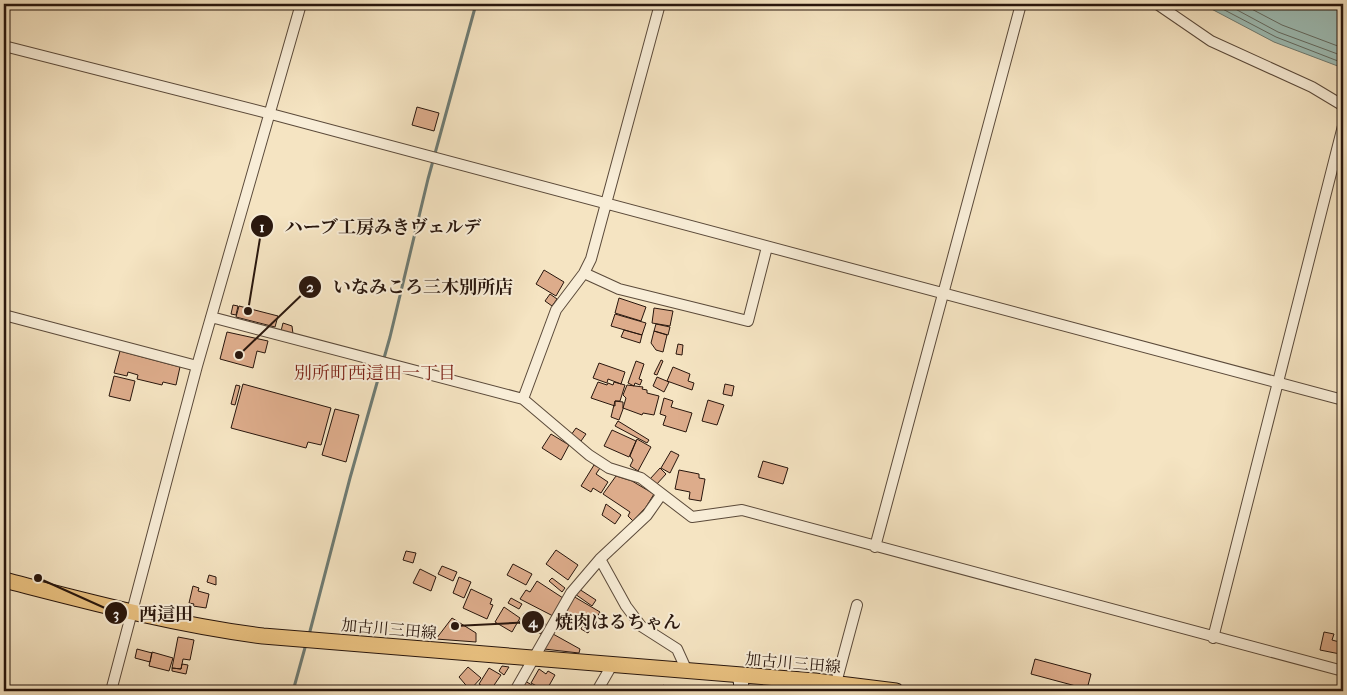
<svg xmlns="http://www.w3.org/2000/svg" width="1347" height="695" viewBox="0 0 1347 695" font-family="'IM FELL French Canon','Noto Serif JP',serif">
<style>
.water{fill:#9dbeb7;stroke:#6e7b73}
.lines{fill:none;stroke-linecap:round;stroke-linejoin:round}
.shore{stroke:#626a62;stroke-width:1}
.stream{stroke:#6e7b73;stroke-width:3}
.building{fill:#ddac8b;stroke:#28160d}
.street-casing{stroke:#5b4a3a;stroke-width:12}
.secondary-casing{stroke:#28160d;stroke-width:16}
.primary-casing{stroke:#28160d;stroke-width:17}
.street{stroke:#f8edd7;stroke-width:10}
.secondary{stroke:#f8edd7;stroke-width:14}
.primary{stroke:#eac281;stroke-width:15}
.labels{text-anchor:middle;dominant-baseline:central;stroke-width:4;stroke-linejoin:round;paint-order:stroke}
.street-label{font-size:16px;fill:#28160d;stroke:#f8edd7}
.neighbourhood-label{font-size:18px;fill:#7a1f14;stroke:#f8edd7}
.leader{fill:none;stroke:#28160d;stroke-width:2}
.callout-dot{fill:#28160d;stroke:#f8edd7;stroke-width:2}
.mark-label{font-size:15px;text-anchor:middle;font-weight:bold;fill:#fff}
.callout-label{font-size:18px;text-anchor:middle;font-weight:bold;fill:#28160d;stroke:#f8edd7;stroke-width:4;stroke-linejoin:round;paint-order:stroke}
</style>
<rect width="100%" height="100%" fill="#f5e4c2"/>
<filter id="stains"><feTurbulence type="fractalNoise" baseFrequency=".004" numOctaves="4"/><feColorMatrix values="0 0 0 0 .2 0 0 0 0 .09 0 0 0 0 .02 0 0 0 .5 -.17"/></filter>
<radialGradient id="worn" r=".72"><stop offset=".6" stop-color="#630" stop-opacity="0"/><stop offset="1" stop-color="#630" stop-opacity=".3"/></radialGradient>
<path class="water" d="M1202,4h141v64l-69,-26z"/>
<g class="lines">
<path class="shore" d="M1213,4l63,33 67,26
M1226,4l52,28 65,24
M1242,4l40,21 61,23"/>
<path class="stream" d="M309,635l41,-157 40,-141 38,-158 48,-175
M293,691l13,-47"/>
</g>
<path class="building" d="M417,107l22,6 -5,18 -22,-6z
M544,270l20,12 -8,14 -20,-12z
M550,294l7,5 -5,7 -7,-5z
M619,298l27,9 -5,14 -26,-8z
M233,305l5,1 -2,9 -5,-1z
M239,306l39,10 -3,11 -39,-10z
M654,308l19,3 -3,15 -18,-3z
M615,314l31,9 -4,12 -31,-9z
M283,323l9,3 1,8 -12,-3z
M656,324l14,3 -2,8 -14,-4z
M624,330l18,5 -2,8 -19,-6z
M654,331l13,4 -4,17 -7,-2 -5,-7z
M227,332l41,9 -3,12 -8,-2 -4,17 -33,-9z
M678,344l5,1 -1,10 -6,-1z
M120,351l60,16 -4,18 -13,-3 -1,3 -25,-6 1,-4 -10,-3 -1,4 -13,-3z
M661,360l2,1 -6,14 -3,-1z
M636,361l8,3 -5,15 3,1 -2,5 -5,-2 -1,3 -6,-3z
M599,363l26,9 -4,12 -13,-5 -1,4 -14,-5z
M673,367l17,7 -2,7 6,2 -2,7 -25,-9z
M114,376l21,5 -5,20 -21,-5z
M657,377l12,5 -5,10 -11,-6z
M598,382l9,3 1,-2 5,2 1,-3 11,3 -5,16h-5v5l-24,-8z
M243,384l88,24 -10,37 -13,-3 -2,6 -75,-20z
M725,384l9,2 -2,10 -9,-2z
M236,385l4,1 -5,19 -4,-1z
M627,385l16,2 -1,2 5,1v3l12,3 -5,19 -11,-2 -1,2 -19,-7 3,-10 -3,-3z
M664,398l9,3 -2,6 21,6 -6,19 -23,-7 3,-9 -6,-2z
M708,400l16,5 -7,20 -15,-4z
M615,401l8,1v7l-4,11 -8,-3z
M335,409l24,6 -13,47 -24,-7z
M618,421l31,19 -2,3 -32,-17z
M576,428l10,6 -5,7 -10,-6z
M612,430l24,11 -7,16 -25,-11z
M551,434l18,11 -8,15 -19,-12z
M637,439l14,8 -13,24 -8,-5 3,-6 -3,-4z
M671,451l8,4 -9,18 -9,-5z
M763,461l25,7 -5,16 -25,-7z
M594,465l6,3 -4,6 12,8 -7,11 -8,-5 -2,4 -10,-6z
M660,468l6,6 -10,11 -6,-6z
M679,470l20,4v4l6,1 -4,22 -12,-2 1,-7 -15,-3z
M616,476l16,5 22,13 -8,13 -13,14 -5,-5 2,-4 -27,-18z
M606,504l15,11 -6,9 -13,-9z
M556,550l22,15 -10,15 -22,-16z
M406,551l10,2 -3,10 -10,-3z
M513,564l19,10 -6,11 -19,-10z
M442,566l15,6 -4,9 -15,-7z
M420,569l16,8 -5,14 -18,-8z
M209,575l7,2v8l-9,-3z
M459,577l12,5 -7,16 -11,-5z
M552,578l13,10 -3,4 -13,-11z
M537,581l26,17 -10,18 -33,-17 6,-9 4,2z
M193,586l6,2 -1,3 11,3 -3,14 -13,-2 1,-2 -5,-1z
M471,589l21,10 -2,5 3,1 -6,14 -24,-11z
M579,589l17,11 -4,6 -17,-12z
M573,596l27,16 -12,21 -7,-4 2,-4 -20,-11z
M511,598l11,6 -3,5 -11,-6z
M504,607l16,11 -8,14 -17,-10z
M524,613l22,11 -5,10 -22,-11z
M452,618l24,15v9l-40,-3z
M1324,632l10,2 -2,6 11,3 -3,11 -20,-4z
M553,634l27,15 -1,4 -35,-4z
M178,637l16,3 -4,20 -7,-1 -2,10 -9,-1z
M137,649l15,4 -2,9 -15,-4z
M152,652l21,6 -4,13 -20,-5z
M1035,659l56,15 -4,15 -56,-15z
M182,664l6,1 -2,9 -14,-3v-3l9,1z
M502,666l7,1 -5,8 -5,-4z
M468,667l13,11 -11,12 -11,-13z
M489,668l12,7 -11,16 -11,-7z
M539,669l7,5 2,-3 7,4 -9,16 -15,-8z
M525,681l12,7 -2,3 -12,-6z
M663,685l9,6h-14z"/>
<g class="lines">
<defs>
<path id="street" d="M1157,4l54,37 101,46 30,18 1,3
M4,46l267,68 1072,286
M584,273l35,16 129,32 19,-74
M4,315l193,51
M211,317l312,82 66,56 20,13 32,10 51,39 50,-7 601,161
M523,399l33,-89 28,-37 7,-14 69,-255
M875,547l146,-543
M600,559l26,47 15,20 36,23 10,22
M1213,638l130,-512
M836,683l21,-78
M111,691l86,-325 104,-362
M515,691l56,-98 29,-34 47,-44 14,-20
M597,691l15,-26"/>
<path id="secondary" d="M740,676l2,15"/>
<path id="primary" d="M4,580c86,22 171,45 259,56l552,45 81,10"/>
</defs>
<use href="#street" class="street-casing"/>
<use href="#secondary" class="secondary-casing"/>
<use href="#primary" class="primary-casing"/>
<use href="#street" class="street"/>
<use href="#secondary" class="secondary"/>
<use href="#primary" class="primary"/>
</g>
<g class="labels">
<g class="street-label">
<text transform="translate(389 629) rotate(5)">加古川三田線</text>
<text transform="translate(793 663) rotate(5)">加古川三田線</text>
</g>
<g class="neighbourhood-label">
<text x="375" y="373">別所町西這田一丁目</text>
</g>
</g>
<path class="leader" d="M248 311L262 226M239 355L310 287M38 578L116 613M455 626L533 622"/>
<g class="callout-dot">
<circle cx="248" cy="311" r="5"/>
<circle cx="239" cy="355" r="5"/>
<circle cx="38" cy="578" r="5"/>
<circle cx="455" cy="626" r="5"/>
<circle cx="262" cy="226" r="12"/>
<circle cx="310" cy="287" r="12"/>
<circle cx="116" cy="613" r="12"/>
<circle cx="533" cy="622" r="12"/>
</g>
<g class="mark-label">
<text x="262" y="232">1</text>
<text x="310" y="292">2</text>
<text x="116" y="619">3</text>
<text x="533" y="627">4</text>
</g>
<g class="callout-label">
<text x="383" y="233">ハーブ工房みきヴェルデ</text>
<text x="423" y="293">いなみころ三木別所店</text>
<text x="166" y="620">西這田</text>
<text x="618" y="628">焼肉はるちゃん</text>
</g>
<rect width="1347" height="695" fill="none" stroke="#f5e4c2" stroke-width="20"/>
<rect x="5" y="5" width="1337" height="685" fill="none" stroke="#28160d" stroke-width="2.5"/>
<rect x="10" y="10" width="1327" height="675" fill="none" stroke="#28160d"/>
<rect width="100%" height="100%" filter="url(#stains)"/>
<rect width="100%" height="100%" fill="url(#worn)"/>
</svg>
